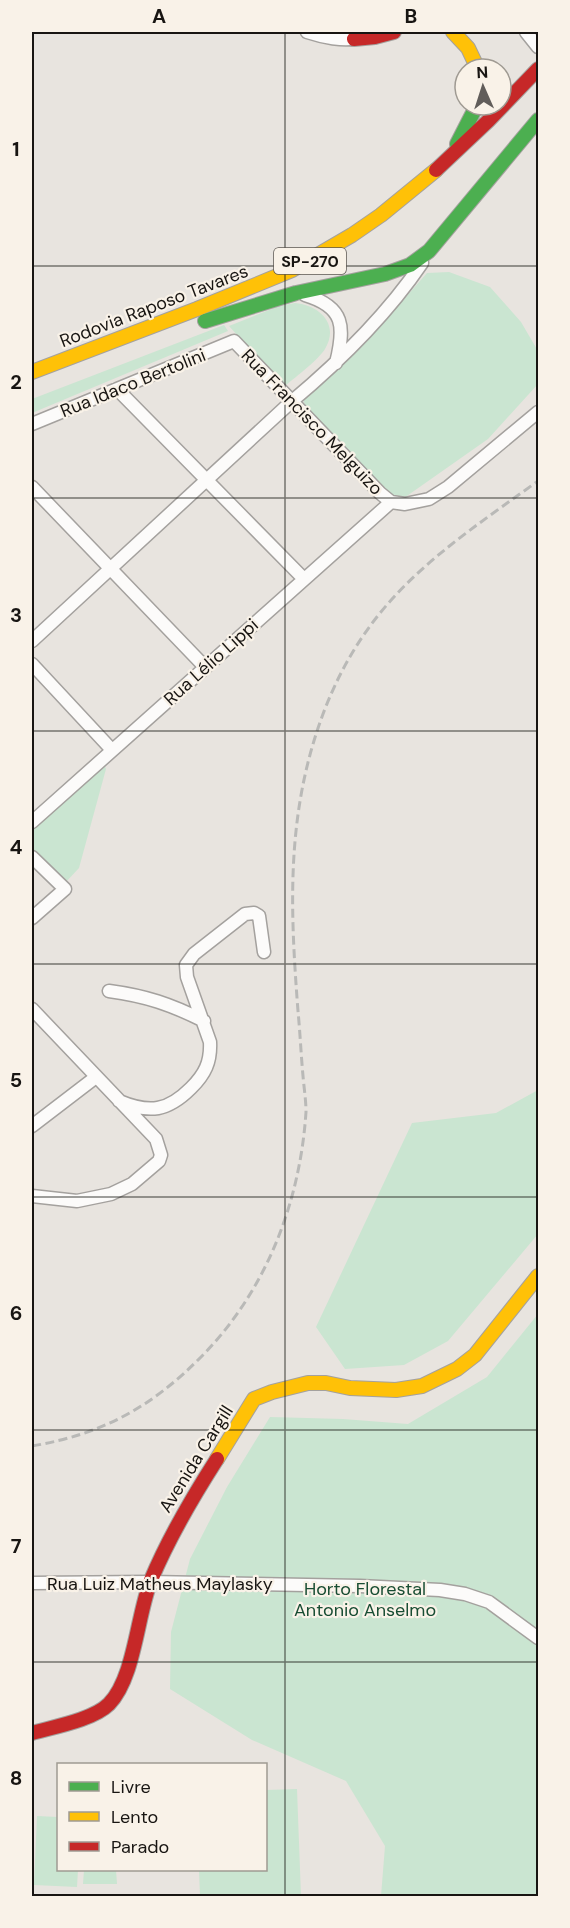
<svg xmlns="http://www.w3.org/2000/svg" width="570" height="1928" viewBox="0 0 570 1928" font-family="'DM Sans',sans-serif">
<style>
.green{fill:#cae5d1}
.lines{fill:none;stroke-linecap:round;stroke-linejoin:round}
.street-casing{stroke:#a4a19e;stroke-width:15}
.fast-casing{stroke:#a4a19e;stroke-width:16}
.slow-casing{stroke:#a4a19e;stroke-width:16}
.jam-casing{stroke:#a4a19e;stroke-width:16}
.street{stroke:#fcfbfa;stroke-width:12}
.fast{stroke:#4caf50;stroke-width:14}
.slow{stroke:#ffc107;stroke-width:14}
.jam{stroke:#c62828;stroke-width:14}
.rail{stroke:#b9b9b7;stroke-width:3;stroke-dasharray:9 4.5;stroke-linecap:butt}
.grid{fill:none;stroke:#181512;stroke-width:1.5;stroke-opacity:0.55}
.labels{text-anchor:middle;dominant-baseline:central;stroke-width:4.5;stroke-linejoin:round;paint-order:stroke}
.shield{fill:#f9f2e8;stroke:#5c5752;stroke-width:1.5}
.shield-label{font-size:16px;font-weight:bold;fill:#181512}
.street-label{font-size:18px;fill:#181512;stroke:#f9f2e8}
.park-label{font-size:18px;fill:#184d33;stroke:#f9f2e8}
.neatline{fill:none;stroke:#181512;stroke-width:2}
.grid-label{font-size:20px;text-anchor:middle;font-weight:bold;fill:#181512}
</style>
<rect width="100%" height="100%" fill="#e8e4df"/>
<path class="green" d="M449,272l41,15 31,35 17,29v33l-50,55 -84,59 -12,-1 -87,-92 -2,-6 63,-57 61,-69z
M295,303c24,2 45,21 30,46 -6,10 -29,28 -39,36l-5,-1 -52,-58 50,-20z
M224,325l4,6 -196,82v-14z
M104,764l2,5 -27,99 -14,15 -33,-32v-26z
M538,1090v144l-90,107 -44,24 -59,4 -29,-42 96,-204 84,-10z
M538,1314v582h-157l4,-50 -39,-65 -94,-41 -82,-51 1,-57 19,-73 37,-72 43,-70 73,2 65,5 79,-47z
M297,1789l4,107h-101l-1,-26h67v-80z
M37,1816l21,1v53h20l-1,17 -43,-2z
M84,1870h32l1,14h-34z"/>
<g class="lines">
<defs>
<path id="street" d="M307,32c12,4 40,11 52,5
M526,32l12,15
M305,295c40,12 40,32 31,68
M117,389l187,190
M32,424l202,-83 146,152 11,9 14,2 24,-5 19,-12 90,-75
M32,487l173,180
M32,641l259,-239c49,-41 95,-86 131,-139
M32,664l80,86
M32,822l359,-320
M32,857l33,32 -33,29
M109,991c37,5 61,13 95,30
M32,1009l124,130 5,16 -2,6 -27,23 -21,10 -34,7 -45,-5
M119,1101c31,13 49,10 72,-13 14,-14 20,-26 19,-46l-23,-65 -1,-12 8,-11 51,-40 9,-1 5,3 5,36
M32,1126l64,-49
M32,1583l118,-1 210,4 80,4 25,4 24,8 49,36"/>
<path id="fast" d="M457,144l20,-39
M205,321l91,-28 89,-19 25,-9 19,-14 109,-131"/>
<path id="slow" d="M453,32l15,16 10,21
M32,372l165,-63 95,-39 60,-35 29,-20 55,-45
M217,1459l37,-60 18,-7 36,-9h18l24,5 46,2 26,-4 35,-17 18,-14 63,-79"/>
<path id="jam" d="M354,39l21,-2 19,-5
M436,170l52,-49 50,-52
M32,1733c21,-6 61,-13 77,-29 26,-27 28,-89 42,-124 18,-43 41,-82 66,-121"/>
</defs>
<use href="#street" class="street-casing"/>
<use href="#fast" class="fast-casing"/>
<use href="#slow" class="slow-casing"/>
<use href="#jam" class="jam-casing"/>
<use href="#street" class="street"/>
<use href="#fast" class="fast"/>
<use href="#slow" class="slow"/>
<use href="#jam" class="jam"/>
<path class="rail" d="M32,1446c71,-12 120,-39 171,-91 63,-65 97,-152 103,-243 0,-12 -2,-24 -3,-36 -2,-22 -3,-44 -5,-65 -8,-104 -12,-197 25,-297 44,-117 119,-164 215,-233"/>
</g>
<path class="grid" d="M285,32v1864M32,266h506M32,498h506M32,731h506M32,964h506M32,1197h506M32,1430h506M32,1662h506"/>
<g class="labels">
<rect class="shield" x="274" y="248" width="72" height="26" rx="4.5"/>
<g class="shield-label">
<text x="310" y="261">SP-270</text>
</g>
<g class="street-label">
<text transform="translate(154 306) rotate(-21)">Rodovia Raposo Tavares</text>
<text transform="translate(133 383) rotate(-22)">Rua Idaco Bertolini</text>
<text transform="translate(312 422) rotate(46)">Rua Francisco Melguizo</text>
<text transform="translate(211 662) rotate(-42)">Rua Lélio Lippi</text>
<text transform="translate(196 1459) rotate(-58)">Avenida Cargill</text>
<text x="160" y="1584">Rua Luiz Matheus Maylasky</text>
</g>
<g class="park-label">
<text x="365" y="1589">Horto Florestal<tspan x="365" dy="21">Antonio Anselmo</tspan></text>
</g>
</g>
<rect width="570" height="1928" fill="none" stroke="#f9f2e8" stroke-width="66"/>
<rect x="57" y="1763" width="210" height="108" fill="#f9f2e8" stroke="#9f9a92" stroke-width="1.5"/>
<rect x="69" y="1782" width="30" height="9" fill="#4caf50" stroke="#9f9a92" stroke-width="1.5"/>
<text x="111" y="1793" font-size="18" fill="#181512">Livre</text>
<rect x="69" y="1812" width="30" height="9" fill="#ffc107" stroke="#9f9a92" stroke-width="1.5"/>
<text x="111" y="1823" font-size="18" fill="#181512">Lento</text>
<rect x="69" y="1842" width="30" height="9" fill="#c62828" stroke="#9f9a92" stroke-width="1.5"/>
<text x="111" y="1853" font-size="18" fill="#181512">Parado</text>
<g transform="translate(483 87) rotate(357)"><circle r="28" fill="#f9f2e8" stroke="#9f9a92" stroke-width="1.5"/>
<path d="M0-4.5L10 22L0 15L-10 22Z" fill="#615d5a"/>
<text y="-9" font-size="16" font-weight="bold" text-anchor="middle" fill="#181512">N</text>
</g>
<rect x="33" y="33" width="504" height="1862" class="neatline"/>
<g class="grid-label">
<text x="159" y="23">A</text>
<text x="411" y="23">B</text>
<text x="16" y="156">1</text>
<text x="16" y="389">2</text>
<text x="16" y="622">3</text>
<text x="16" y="854">4</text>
<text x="16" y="1087">5</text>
<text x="16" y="1320">6</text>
<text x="16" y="1553">7</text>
<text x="16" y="1785">8</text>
</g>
</svg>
